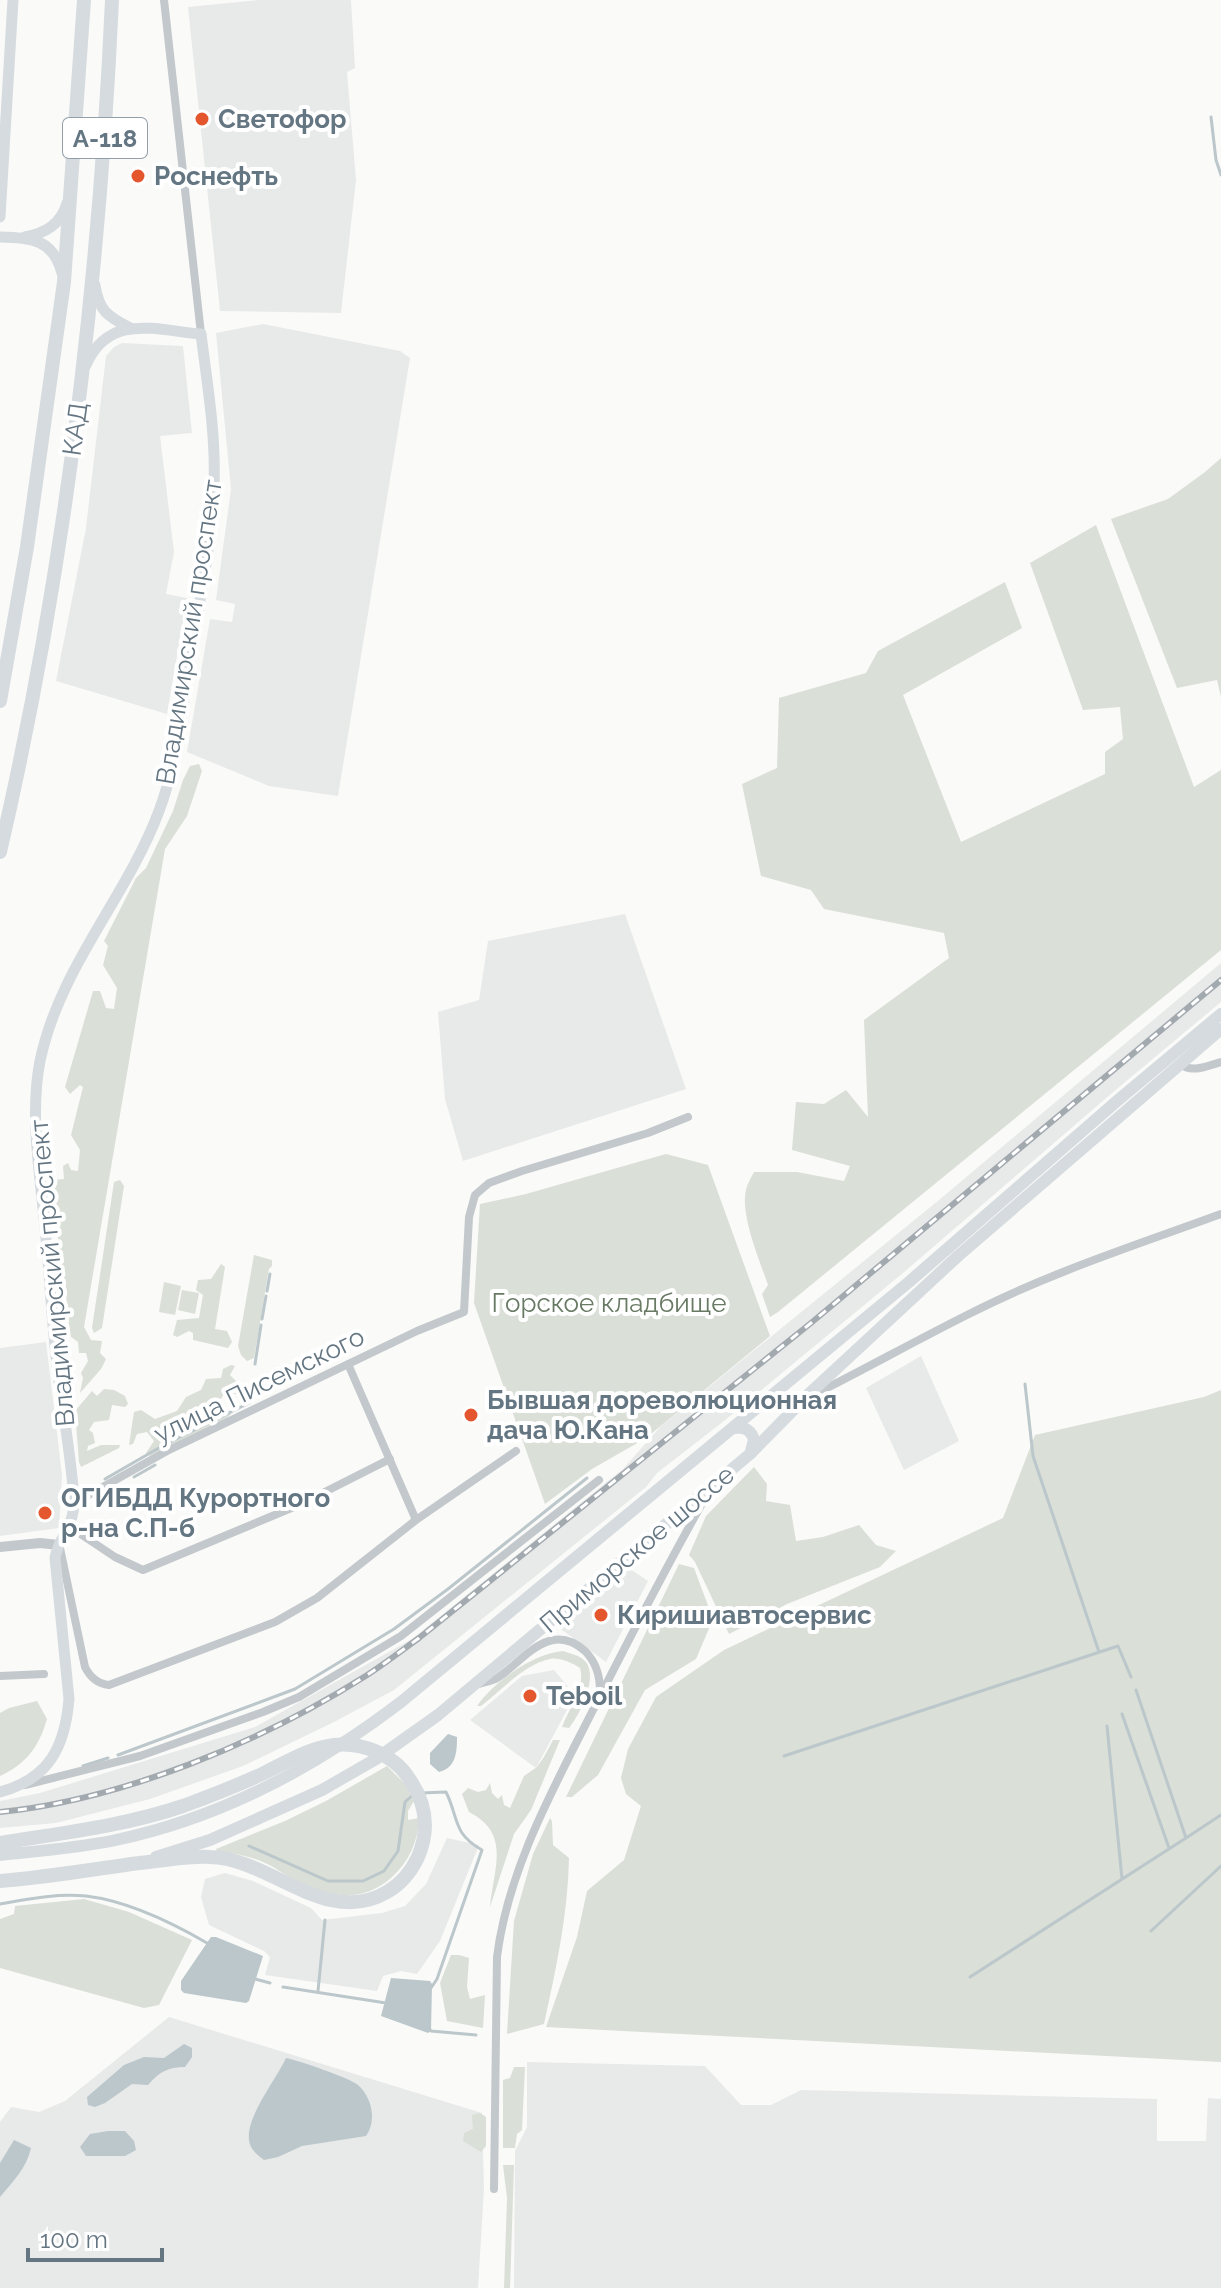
<svg xmlns="http://www.w3.org/2000/svg" width="1221" height="2288" viewBox="0 0 1221 2288" font-family="Raleway,sans-serif">
<style>
.built{fill:#e8e9e9}
.green{fill:#dadfd7}
.water{fill:#bbc7cb}
.lines{fill:none;stroke-linecap:round;stroke-linejoin:round}
.stream{stroke:#bbc7cb;stroke-width:3}
.minor{stroke:#c3c8cc;stroke-width:8}
.tertiary{stroke:#c3c8cc;stroke-width:10}
.secondary{stroke:#d6dbdf;stroke-width:11}
.primary{stroke:#d6dbdf;stroke-width:12}
.trunk{stroke:#d6dbdf;stroke-width:14}
.motorway{stroke:#d6dbdf;stroke-width:14}
.rail-casing{stroke:#a2aab0;stroke-width:6}
.rail{stroke:#fff;stroke-width:3;stroke-dasharray:9;stroke-linecap:butt}
.poi-dot{fill:#e4572e;stroke:#fff;stroke-width:3}
.labels{text-anchor:middle;dominant-baseline:central;stroke-width:8;stroke-linejoin:round;paint-order:stroke}
.shield{fill:#fff;stroke:#939fa8;stroke-width:2}
.shield-label{font-size:24px;font-weight:bold;fill:#657683}
.poi-label{font-size:26px;font-weight:bold;fill:#657683;stroke:#fff;text-anchor:start}
.street-label{font-size:26px;fill:#657683;stroke:#fff}
.park-label{font-size:26px;fill:#687a64;stroke:#fff}
</style>
<rect width="100%" height="100%" fill="#fafaf8"/>
<path class="built" d="M259,0h92l4,68 -8,4 9,108 -15,133 -121,-2 -32,-304z
M263,324l137,27 10,7 -72,438 -69,-10 -82,-34 23,-133 22,3 3,-18 -19,-4 15,-111 -15,-156z
M122,343l61,3 9,87 -32,3 14,116 -8,42 21,4 -20,116 -111,-33 30,-153 20,-172 8,-9z
M625,914l61,175 -223,72 -18,-62 -7,-87 41,-12 9,-59z
M1221,963v39l-109,91 -209,180 -179,148 -67,52 -11,14 -252,203 -60,32 -91,44 -93,33 -94,24 -56,5v-27l40,-8 215,-66 157,-88 211,-170 38,-43 278,-226z
M46,1342l16,133 -3,53 -59,8v-188z
M921,1356l38,85 -55,29 -38,-82z
M624,1565l24,16 -42,81 -48,-35z
M554,1670l21,25 -39,73 -66,-48 52,-44z
M447,1838l32,7 -39,96 -23,33 -16,-3 -18,5 -6,15 -112,-16 5,-18 -6,-6 -55,-26 -8,-28 4,-18 20,-6 28,8 58,27 11,12 60,-7 23,-7 21,-22z
M169,2017l313,96 2,76 -6,99h-478v-166l11,-15 28,5 26,-11z
M527,2062l178,4 36,39h30l30,-15 356,9v42h49l2,-43 13,1v189h-707l1,-137 12,-24z"/>
<path class="green" d="M1221,458v239l-4,-17 -40,8 -66,-169 57,-20 37,-27z
M1096,525l98,262 27,-17v180l-443,362 -8,5 -8,-23 6,-9c-8,-24 -28,-70 -22,-95 1,-6 5,-12 8,-18h43l47,9 6,-15 -58,-16 4,-48 28,2 22,-14 22,27 -4,-97 85,-62 -5,-25 -120,-24 -13,-19 -50,-14 -19,-92 35,-16 2,-70 87,-25 12,-22 127,-69 17,46 -119,67 58,147 144,-68v-22l18,-13 -3,-32 -37,3 -53,-147z
M199,764l3,7 -15,45 -22,33 -81,478 7,13 11,1 -2,12 6,6 -5,10 -21,24 3,-15 -2,-5 7,-12 -2,-8h-7l-1,-11 -8,-6 -5,-54 -5,-13 -6,-89 10,-1 -1,-13 5,-3 3,7 7,1 2,-21 -9,-15 12,-48 -3,-2 -10,9 -5,-7 28,-96h7l6,17 8,1 3,-21 -14,-23 5,-19 -4,-5 32,-63 10,-10 27,-57 10,-31 7,-14z
M666,1154l42,11 62,171 -124,102 -54,31 -47,35 -71,-201 6,-99 46,-10z
M120,1180l4,6 -22,142 -8,5 -2,-5 22,-146z
M254,1255l18,5v6l-3,3 -15,89 -7,3 -6,-6 -3,-9z
M221,1264l4,3 -10,62 12,2 5,11 -4,6 -35,-8v-7l-4,-2 -12,6 -4,-2 4,-15 22,-2 4,-23 -7,-5 2,-10 13,-1z
M164,1282l17,4 -6,29 -16,-3z
M182,1290l17,3 -4,21 -17,-4z
M231,1365l4,1 -5,9 9,9 10,2 1,6 -6,3 -19,-2 -5,7 -1,11 8,-1 4,4 -4,4 -77,38 -4,-3 8,-12 -7,-9 -10,2 -4,10 -4,1 5,-33 7,-2 14,9 22,-8 9,-14 15,-7 5,-11 15,-1 2,-9z
M104,1389l10,1 11,6 3,8 -3,3 -13,-2 -3,15 -15,2 -5,8 4,3 2,10 -7,3 -1,5 14,-6h19l-1,3 -38,19 -2,-5 -4,-51 17,-20 5,5z
M1221,1390v672l-675,-35 31,-90 10,-46 37,-31 17,-54 -15,-12 -5,-16 7,-29 28,-52 68,-47 279,-132 32,-83 169,-38z
M754,1467l13,17 -1,17 24,4 6,36 27,-4 36,-12 17,20 20,6 -16,16 -93,37 -58,30 -34,-72 -6,-7 17,-39z
M679,1564l15,4 19,51 -17,40 -51,31 -47,85 -26,22h-6z
M563,1651c8,3 17,4 23,11 12,16 -6,53 -17,66l-7,-1c7,-20 24,-38 18,-59 -8,-5 -21,-11 -30,-9 -26,5 -49,32 -69,47h-4c18,-25 55,-52 86,-55z
M37,1701l10,18c-8,28 -21,45 -47,57v-63l9,-5z
M553,1740h7l-29,70 -17,24 -24,73c3,-38 22,-73 -21,-95l-7,-18 6,-6 10,4 8,-2 4,-7 2,10 6,6 4,-4 2,10 6,3 14,-32 13,-9 7,-10z
M387,1766l19,19 8,16 -6,10v9l11,-2c-1,24 -10,44 -28,60 -31,27 -65,18 -98,1 -10,-5 -18,-12 -28,-16 -15,-7 -31,-10 -48,-11l-1,-3 69,-28 41,-20z
M550,1818l2,3 1,24 16,13c-1,56 -13,111 -25,166l-37,10 7,-113 19,-67z
M84,1899l45,13 63,28 -33,65 -15,3 -144,-40v-49l14,-5 1,-8z
M451,1955h8l10,3 -2,29 3,12 15,-4 -2,33 -36,-7 -7,-38z
M514,2067h11l-3,63 -5,4 -2,14h-12v-68l7,-2z
M480,2113l6,4v29l-5,6 -18,-11 1,-8 9,-4 -1,-14z
M503,2165h11l-4,123h-6l3,-90z"/>
<path class="water" d="M448,1734l9,3c0,15 -1,31 -18,35l-9,-8v-11z
M211,1937h5l47,19 -14,45 -3,2 -62,-10 -3,-3v-9z
M391,1978l39,3 2,3 -1,47 -3,2 -47,-17z
M184,2044l8,4v9l-7,10c-17,0 -26,5 -37,18l-16,-1 -27,19 -10,4 -7,-2 -1,-8 37,-32 20,-8 20,1z
M286,2058c11,2 64,20 72,27 14,12 19,36 8,51l-64,10 -24,11 -14,3c-6,-5 -14,-10 -15,-20 -3,-24 27,-60 37,-82z
M108,2131h17l9,10 2,9 -11,6h-39l-6,-9 10,-13z
M14,2140l17,8c-5,21 -17,32 -31,49v-34z"/>
<g class="lines">
<path class="stream" d="M1211,117l5,43 5,15
M267,1291l3,-17
M262,1319l4,-23
M255,1364l6,-39
M1025,1384l8,72 66,196
M134,1477l21,-12
M105,1479l59,-34 85,-42
M1136,1690l50,148 35,-23
M1122,1714l47,134
M1107,1726l15,153
M118,1755l177,-66 99,-60 54,-40 139,-111
M784,1756l334,-110 13,31
M83,1766l25,-8
M421,1793l25,-1c13,26 6,41 36,58l-45,129 -6,9
M249,1846l79,35h35l21,-10 14,-20 7,-49 9,-8
M0,1904c28,-5 58,-11 86,-8 42,5 85,26 121,47
M1151,1931l70,-65
M970,1977l216,-139
M255,1979l15,4
M283,1987l103,16
M318,1991l7,-71
M429,2028l2,3 45,4"/>
<path class="minor" d="M164,0l37,334
M1179,1063c12,11 28,3 42,-1
M348,1364l68,156
M816,1392l11,-4c47,-24 94,-50 142,-74 80,-41 167,-69 252,-100
M74,1500l11,-3 82,-46 250,-120 47,-19 5,-95 6,-22 14,-12 33,-12 126,-38 40,-16
M70,1527l45,30 28,13 158,-66 89,-45
M60,1548l25,119c5,10 13,17 24,18l166,-63 42,-24 99,-78 100,-69
M0,1676l44,-2
M479,1684c6,-2 13,-3 18,-6 26,-16 52,-59 88,-27 11,11 15,25 15,40
M25,1785l115,-29 123,-44 36,-15 102,-61 198,-156
M494,2189l3,-232c11,-87 55,-166 94,-243 38,-75 76,-149 117,-221"/>
<path class="tertiary" d="M0,1547l40,-4 19,2"/>
<path class="secondary" d="M0,217l13,-217
M0,237c32,1 53,2 62,36
M25,237c21,-4 36,-13 42,-34
M95,285c4,26 12,31 35,43
M0,1792c49,-13 65,-45 69,-93l-14,-141c4,-23 19,-29 19,-58 -3,-48 -13,-96 -18,-144 -5,-46 -7,-92 -12,-138 -5,-51 -14,-106 -4,-157 20,-95 86,-162 119,-250 17,-45 22,-94 29,-142 10,-61 24,-123 26,-185 2,-50 -7,-101 -13,-150 -46,-4 -92,-21 -115,31"/>
<path class="primary" d="M734,1428c10,-1 17,1 20,12l-3,11
M0,1855c39,-4 78,-7 116,-15 105,-22 200,-73 285,-138l508,-420 208,-181 104,-87
M156,1857l54,-17 112,-50 54,-31 62,-44 312,-261 59,-60 149,-138 263,-227"/>
<path class="trunk" d="M0,1843c62,-10 124,-17 183,-37 27,-10 53,-20 79,-32 23,-11 46,-26 72,-29 27,-3 59,9 74,32 18,25 22,52 10,80 -7,15 -17,27 -31,35 -61,36 -117,-34 -177,-35 -18,-1 -36,2 -54,4 -52,6 -104,16 -156,20"/>
<path class="motorway" d="M0,701l27,-154 37,-265 20,-282
M0,852c65,-280 99,-565 112,-852"/>
<defs>
<path id="rail" d="M0,1812c122,-12 261,-70 364,-135 19,-12 37,-26 55,-39l392,-315 410,-343"/>
</defs>
<use href="#rail" class="rail-casing"/>
<use href="#rail" class="rail"/>
</g>
<g class="poi-dot">
<circle cx="202" cy="119" r="8"/>
<circle cx="138" cy="176" r="8"/>
<circle cx="471" cy="1415" r="8"/>
<circle cx="45" cy="1513" r="8"/>
<circle cx="601" cy="1615" r="8"/>
<circle cx="530" cy="1696" r="8"/>
</g>
<g class="labels">
<rect class="shield" x="63" y="118" width="84" height="40" rx="6"/>
<g class="shield-label">
<text x="105" y="138">А-118</text>
</g>
<g class="poi-label">
<text x="218" y="119">Светофор</text>
<text x="154" y="176">Роснефть</text>
<text x="487" y="1400">Бывшая дореволюционная<tspan x="487" dy="30">дача Ю.Кана</tspan></text>
<text x="61" y="1498">ОГИБДД Курортного<tspan x="61" dy="30">р-на С.П-б</tspan></text>
<text x="617" y="1615">Киришиавтосервис</text>
<text x="546" y="1696">Teboil</text>
</g>
<g class="street-label">
<text transform="translate(75 429) rotate(-82)">КАД</text>
<text transform="translate(189 632) rotate(-81)">Владимирский проспект</text>
<text transform="translate(52 1273) rotate(-95)">Владимирский проспект</text>
<text transform="translate(259 1385) rotate(-26)">улица Писемского</text>
<text transform="translate(637 1549) rotate(-40)">Приморское шоссе</text>
</g>
<g class="park-label">
<text x="609" y="1303">Горское кладбище</text>
</g>
</g>
<path d="M28 2248v12h134v-12" fill="none" stroke="#657683" stroke-width="4"/>
<text x="40" y="2248" font-size="24" fill="#657683" stroke="#ffffff" stroke-width="6" paint-order="stroke">100 m</text>
</svg>
